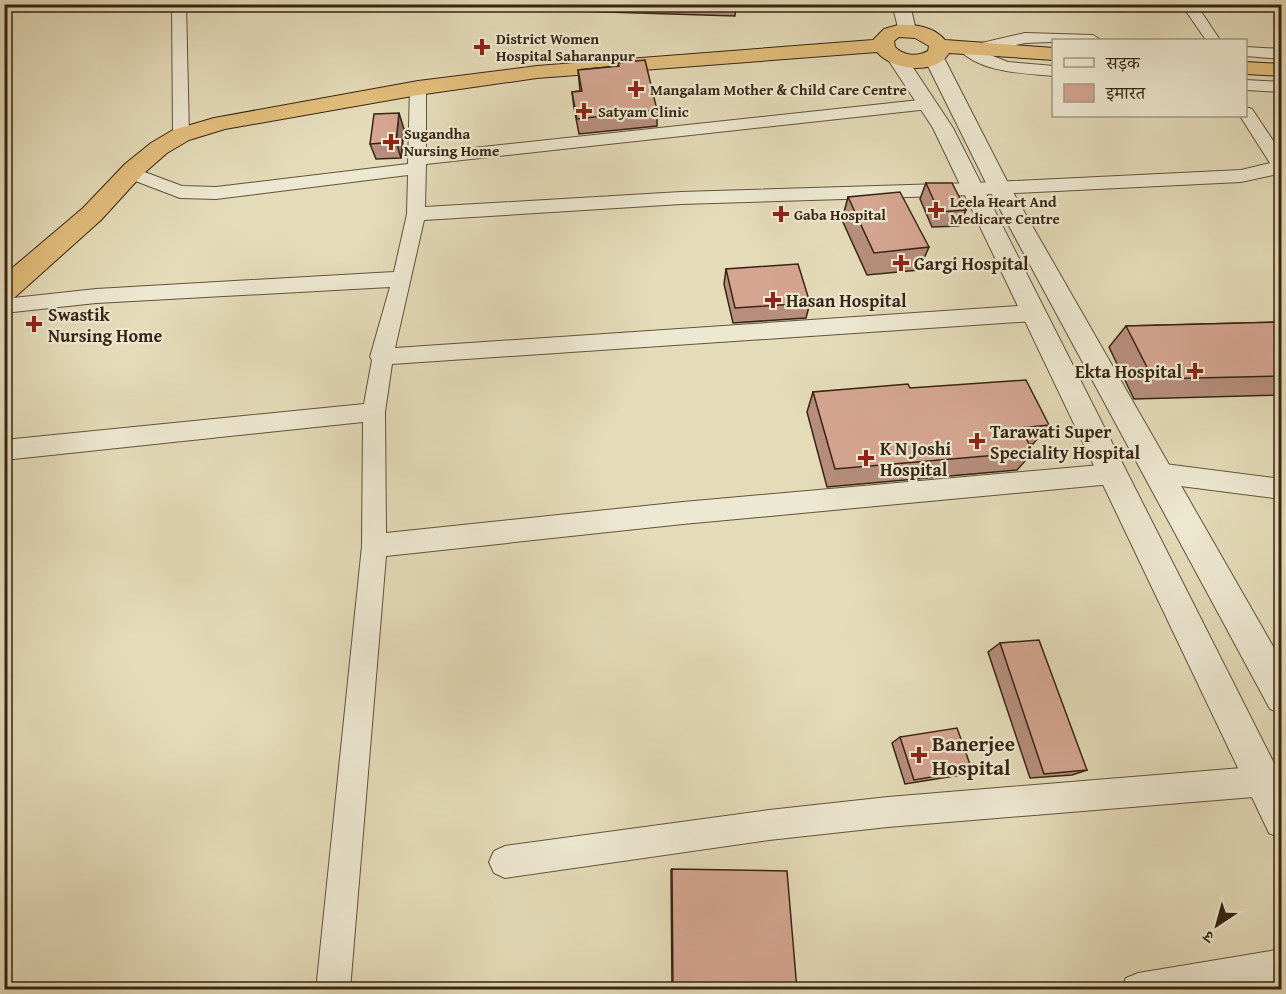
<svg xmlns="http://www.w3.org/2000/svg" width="1286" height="994" viewBox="0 0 1286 994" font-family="'Gentium Book Plus','Noto Serif Devanagari',serif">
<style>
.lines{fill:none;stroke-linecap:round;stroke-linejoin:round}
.service-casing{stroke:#62523c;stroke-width:2}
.minor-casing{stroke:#62523c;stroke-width:2}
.tertiary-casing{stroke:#62523c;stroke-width:2}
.trunk-casing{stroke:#372413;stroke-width:2}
.service{fill:#ede8d1;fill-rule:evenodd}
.minor{fill:#ede8d1;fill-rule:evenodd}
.tertiary{fill:#ede8d1;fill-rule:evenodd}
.trunk{fill:#e2be7c;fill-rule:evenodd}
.wall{fill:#b78e7d;stroke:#372413;stroke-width:1.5}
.shaded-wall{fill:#957466;stroke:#372413;stroke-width:1.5}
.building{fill:#d5a591;stroke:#372413;stroke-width:1.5}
.poi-dot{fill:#8f2418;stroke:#ede8d1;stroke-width:2}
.labels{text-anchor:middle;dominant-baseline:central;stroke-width:4.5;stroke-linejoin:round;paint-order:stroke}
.far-poi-label{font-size:15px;font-weight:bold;fill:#372413;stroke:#ede8d1;text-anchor:start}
.poi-label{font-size:18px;font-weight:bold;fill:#372413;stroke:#ede8d1;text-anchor:start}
.near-poi-label{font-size:21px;font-weight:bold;fill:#372413;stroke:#ede8d1;text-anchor:start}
</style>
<rect width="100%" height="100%" fill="#e4dbb8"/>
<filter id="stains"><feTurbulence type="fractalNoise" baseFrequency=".00333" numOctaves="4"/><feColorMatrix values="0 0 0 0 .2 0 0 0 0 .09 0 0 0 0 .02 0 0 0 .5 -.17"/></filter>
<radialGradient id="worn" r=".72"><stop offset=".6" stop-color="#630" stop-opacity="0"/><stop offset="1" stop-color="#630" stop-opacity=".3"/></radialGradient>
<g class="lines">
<defs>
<path id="service" d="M200,4h29l-51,7 -4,-2 4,-2z"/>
<path id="minor" d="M172,4h14l3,131 -2,4h-12l-2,-4z
M1181,4h15l24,36h-14z
M1025,33l68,2 8,5 -76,3 -42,9 25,10 46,4v10c-31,-3 -76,-3 -97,-29l8,-5 8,3z
M1246,47l36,2v10l-36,-3z
M1246,80l36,2v10l-36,-2z
M418,83l8,5v65l503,-54 8,5 -8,5 -503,55 -1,43 256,-15 293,-9 267,-13 29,-7 -30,-47h6v-9l6,2 30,45v19l-41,9 -267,13 -293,9 -257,16 -29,128 639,-43 7,3 3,5 -3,5 -7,3 -642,43 -7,48 1,121 297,-31 429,-38 8,3 4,7 -4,7 -8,3 -429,40 -297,32 -36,434h-34l46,-444 1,-124 -359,38v-20l360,-36 8,-44 -2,-3 20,-70 -294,16 -92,10v-14l92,-10 298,-17 13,-58 1,-39 -192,24 -36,-1 -55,-21 -3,-4 3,-4 6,-2 51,19 34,1 192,-23 2,-76z
M1157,463l125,16v20l-125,-16 -8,-3 -4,-7 4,-7z
M1278,765l4,2v26l-4,2 -390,32 -119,13 -264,38 -11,-5 -5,-11 5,-11 11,-5 264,-36 119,-13z
M1282,949v34l-41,7h-120l5,-12 12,-5z"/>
<path id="tertiary" d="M892,4h18l6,27 -2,4h-14z
M897,52l7,2 49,74 329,651v60l-13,-6 -336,-705 -46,-70 3,-4z
M934,52l7,2 3,4 66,129 272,475v52l-12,-5 -282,-522 -64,-129 3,-4z"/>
<path id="trunk" d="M898,25c17,-1 36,2 47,15l109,8v12l-105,-7c-13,23 -58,17 -72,-1l-340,26 -119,17 -193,34 -36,11 -22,13 -24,21 -42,46 -87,78 -10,3v-26l79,-67 42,-44 26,-21 22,-13 41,-12 204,-37 119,-15 336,-26 11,-11zM899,37l16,1 14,8 -1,5c-11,6 -24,5 -33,-4l-1,-6z
M1246,62l36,2v12l-36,-2z"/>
</defs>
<use href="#service" class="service-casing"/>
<use href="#minor" class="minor-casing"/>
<use href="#tertiary" class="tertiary-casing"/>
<use href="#trunk" class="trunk-casing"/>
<use href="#service" class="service"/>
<use href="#minor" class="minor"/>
<use href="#tertiary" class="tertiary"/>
<use href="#trunk" class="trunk"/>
</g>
<path class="wall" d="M446,4h290l-1,12 -289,-9z
M618,63l39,47v16l-78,8 -5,-26 -2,-16 8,-1 -2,-21 40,-4z
M404,129l-3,29 -25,1 -6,-15z
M926,183l40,27 -7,16 -27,1 -12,-28z
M848,197l81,50 -10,23 -52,5 -25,-55z
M726,269l84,34 -4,15 -73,5 -9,-39z
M1281,322v73l-147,4 -25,-52 17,-21z
M910,388l139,37 -16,19h-4l4,8 -16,18 -190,17 -20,-75 6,-20z
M1000,643l87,127 -15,5 -42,3 -42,-126z
M900,737l72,33 -11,5 -56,9 -13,-41z
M672,869l125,121h-125l-1,-120z"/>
<path class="shaded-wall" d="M399,113l5,16 -3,29 -5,-16z"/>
<path class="building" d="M645,60l12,50 -80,9 -5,-27 10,-1 -4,-21 41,-4 -1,-3z
M399,113l-3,29 -26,2 4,-30z
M926,183h26l14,27 -27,2z
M900,192l29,55 -55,6 -26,-56z
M798,264l12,39 -75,5 -9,-39z
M1281,322v54l-128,3 -27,-53z
M1026,380l23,45 -28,3 12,24 -198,17 -22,-77 95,-8 2,4z
M1039,640l48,130 -43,4 -44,-131z
M957,728l15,42 -58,10 -14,-43z
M672,869l115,2 10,119h-124z"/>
<g class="poi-dot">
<path d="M479 38h6v6h6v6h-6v6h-6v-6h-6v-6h6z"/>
<path d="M633 80h6v6h6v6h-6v6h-6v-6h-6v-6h6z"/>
<path d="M581 102h6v6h6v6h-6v6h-6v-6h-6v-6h6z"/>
<path d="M388 133h6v6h6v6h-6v6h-6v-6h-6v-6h6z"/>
<path d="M933 201h6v6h6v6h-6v6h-6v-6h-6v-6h6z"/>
<path d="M778 205h6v6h6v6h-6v6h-6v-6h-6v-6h6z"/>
<path d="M898 254h6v6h6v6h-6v6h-6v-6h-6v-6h6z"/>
<path d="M770 291h6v6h6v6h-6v6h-6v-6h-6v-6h6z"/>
<path d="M31 315h6v6h6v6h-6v6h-6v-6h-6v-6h6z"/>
<path d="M1192 362h6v6h6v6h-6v6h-6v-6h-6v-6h6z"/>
<path d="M974 432h6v6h6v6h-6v6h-6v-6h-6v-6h6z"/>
<path d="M863 449h6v6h6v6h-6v6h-6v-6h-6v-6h6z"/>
<path d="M916 746h6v6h6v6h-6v6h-6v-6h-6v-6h6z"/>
</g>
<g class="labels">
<g class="far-poi-label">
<text x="496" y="38">District Women<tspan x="496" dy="17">Hospital Saharanpur</tspan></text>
<text x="650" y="89">Mangalam Mother &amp; Child Care Centre</text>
<text x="598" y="111">Satyam Clinic</text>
<text x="404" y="133">Sugandha<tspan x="404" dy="17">Nursing Home</tspan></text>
<text x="950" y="201">Leela Heart And<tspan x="950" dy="17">Medicare Centre</tspan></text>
<text x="794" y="214">Gaba Hospital</text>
</g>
<g class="poi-label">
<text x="914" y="263">Gargi Hospital</text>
<text x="786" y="300">Hasan Hospital</text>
<text x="48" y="314">Swastik<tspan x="48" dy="21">Nursing Home</tspan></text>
<text x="1182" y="371" text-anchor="end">Ekta Hospital</text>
<text x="990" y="431">Tarawati Super<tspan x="990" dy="21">Speciality Hospital</tspan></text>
<text x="880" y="448">K N Joshi<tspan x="880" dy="21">Hospital</tspan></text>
</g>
<g class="near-poi-label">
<text x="932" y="743">Banerjee<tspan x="932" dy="24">Hospital</tspan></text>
</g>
</g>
<rect width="1286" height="994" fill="none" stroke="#e4dbb8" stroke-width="24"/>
<rect x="6" y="6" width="1274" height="982" fill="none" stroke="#372413" stroke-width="3"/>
<rect x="12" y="12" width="1262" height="970" fill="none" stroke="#372413" stroke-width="1.5"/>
<rect x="1052" y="39" width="195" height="78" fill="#ede8d1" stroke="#a49a85" stroke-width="1.5"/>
<rect x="1064" y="58" width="30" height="9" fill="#ede8d1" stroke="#a49a85" stroke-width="1.5"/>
<text x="1106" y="69" font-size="18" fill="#372413">सड़क</text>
<rect x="1064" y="84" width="30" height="18" fill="#d5a591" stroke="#a49a85" stroke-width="1.5"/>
<text x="1106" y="99" font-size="18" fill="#372413">इमारत</text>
<g transform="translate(1217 925) rotate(216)" stroke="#ede8d1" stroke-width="4.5" paint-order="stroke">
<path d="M0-4.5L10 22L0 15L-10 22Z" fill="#372413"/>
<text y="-9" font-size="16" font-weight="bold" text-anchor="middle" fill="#372413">उ</text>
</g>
<rect width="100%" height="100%" filter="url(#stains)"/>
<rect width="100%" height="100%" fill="url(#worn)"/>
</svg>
